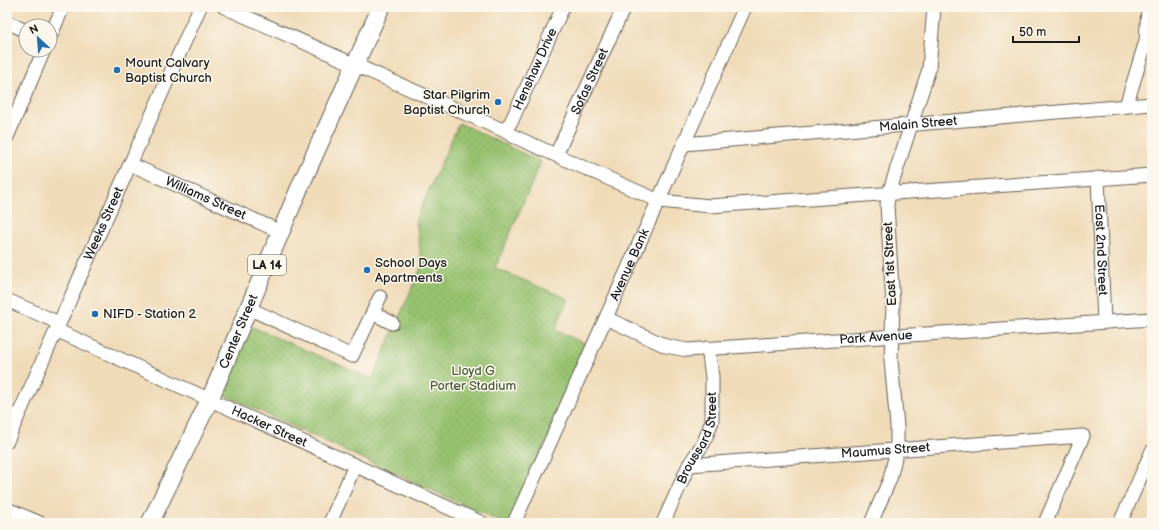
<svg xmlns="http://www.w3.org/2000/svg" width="1159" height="530" viewBox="0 0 1159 530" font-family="'Balsamiq Sans',sans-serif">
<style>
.park{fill:url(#park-dots);stroke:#5a6f46}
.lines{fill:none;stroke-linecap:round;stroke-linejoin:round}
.minor-casing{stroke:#665f53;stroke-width:15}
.major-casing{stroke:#665f53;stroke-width:19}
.minor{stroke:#fff;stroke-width:13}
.major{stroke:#fff;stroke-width:17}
.poi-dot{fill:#1f6fb2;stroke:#fbf7ec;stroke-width:1.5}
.labels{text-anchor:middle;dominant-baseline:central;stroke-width:3;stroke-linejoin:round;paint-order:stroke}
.shield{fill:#fbf7ec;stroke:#5f5e5a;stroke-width:1}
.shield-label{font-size:12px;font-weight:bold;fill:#1c1c1c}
.poi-label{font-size:13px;fill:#1c1c1c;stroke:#fbf7ec;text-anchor:start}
.street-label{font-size:13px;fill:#1c1c1c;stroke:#fbf7ec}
.park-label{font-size:13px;fill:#4d5e3d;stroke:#fbf7ec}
</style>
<defs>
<pattern id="park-dots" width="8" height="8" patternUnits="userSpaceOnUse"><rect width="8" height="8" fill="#97c26f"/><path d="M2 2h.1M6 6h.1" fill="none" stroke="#82a660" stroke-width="1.8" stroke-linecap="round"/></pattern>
</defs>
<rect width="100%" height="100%" fill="#fbf7ec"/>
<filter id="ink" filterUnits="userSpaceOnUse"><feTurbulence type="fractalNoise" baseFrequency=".025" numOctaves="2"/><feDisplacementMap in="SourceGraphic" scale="8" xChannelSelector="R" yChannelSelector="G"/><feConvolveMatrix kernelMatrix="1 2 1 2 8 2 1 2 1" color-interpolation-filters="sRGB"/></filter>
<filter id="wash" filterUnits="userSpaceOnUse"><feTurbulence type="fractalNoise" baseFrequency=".012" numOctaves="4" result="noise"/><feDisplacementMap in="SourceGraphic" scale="16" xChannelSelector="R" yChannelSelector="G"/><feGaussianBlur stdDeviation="0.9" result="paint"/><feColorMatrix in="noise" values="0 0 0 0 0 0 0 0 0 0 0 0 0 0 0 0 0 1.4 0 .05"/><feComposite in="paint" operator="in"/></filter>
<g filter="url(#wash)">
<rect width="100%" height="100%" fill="#f0dbb9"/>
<path class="park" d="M459,123l82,39 -46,106 73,31 -13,31 35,16 -81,177h-6l-283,-130 30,-67 122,53 50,-114 -6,-46z"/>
</g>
<g filter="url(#ink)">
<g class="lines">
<defs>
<g id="minor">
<path d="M224,7l281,124 8,5 146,65 51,5 442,-31"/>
<path d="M7,22l19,9"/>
<path d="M50,37l13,-30"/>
<path d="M1126,106l20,-65 2,-34"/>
<path id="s1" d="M505,131l7,-11 51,-113"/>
<path d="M7,137l37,-87"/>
<path id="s2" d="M684,144l468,-40"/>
<path id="s3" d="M556,155l68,-148"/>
<path id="s4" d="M130,164l151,68"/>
<path id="s5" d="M1098,178l6,144"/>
<path d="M7,300l52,23"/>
<path d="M248,308l104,48 28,-59"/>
<path d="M373,313l19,10"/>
<path id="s6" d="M606,318l60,28 21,4 465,-31"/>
<path id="s7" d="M56,330l426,193"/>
<path id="s8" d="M7,441l193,-434"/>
<path id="s9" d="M689,465l394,-29 -38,87"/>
<path d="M7,509l33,14"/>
<path d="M330,523l25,-58"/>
<path id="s10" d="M514,523l231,-516"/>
<path id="s11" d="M663,523l26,-58 15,-23 8,-21v-44l-4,-29"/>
<path d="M871,523l19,-44 7,-30v-23l-6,-66 2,-55 -6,-100 2,-12 40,-124 5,-62"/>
<path d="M1120,523l32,-72"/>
</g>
<g id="major">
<path id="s12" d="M150,523l60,-124 89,-210 82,-182"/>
</g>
</defs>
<use href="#minor" class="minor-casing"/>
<use href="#major" class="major-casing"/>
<use href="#minor" class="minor"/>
<use href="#major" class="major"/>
</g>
</g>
<g class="poi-dot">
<circle cx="117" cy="70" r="4"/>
<circle cx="498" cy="102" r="4"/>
<circle cx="367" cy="270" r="4"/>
<circle cx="95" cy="314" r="4"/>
</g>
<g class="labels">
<rect class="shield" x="248" y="255" width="38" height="20" rx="3"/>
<g class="shield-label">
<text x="267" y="265">LA 14</text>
</g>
<g class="poi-label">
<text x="125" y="63">Mount Calvary<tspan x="125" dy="15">Baptist Church</tspan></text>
<text x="490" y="95" text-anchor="end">Star Pilgrim<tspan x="490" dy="15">Baptist Church</tspan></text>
<text x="375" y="263">School Days<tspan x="375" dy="15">Apartments</tspan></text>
<text x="103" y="314">NIFD - Station 2</text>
</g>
<g class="street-label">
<text stroke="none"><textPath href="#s1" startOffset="69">Henshaw Drive</textPath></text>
<text stroke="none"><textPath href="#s3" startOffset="81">Sofas Street</textPath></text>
<text stroke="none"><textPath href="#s2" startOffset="235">Malain Street</textPath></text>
<text stroke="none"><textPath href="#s4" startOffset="83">Williams Street</textPath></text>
<text stroke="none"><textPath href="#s8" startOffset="238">Weeks Street</textPath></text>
<text stroke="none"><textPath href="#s5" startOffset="72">East 2nd Street</textPath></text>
<text transform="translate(890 264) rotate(-93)">East 1st Street</text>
<text stroke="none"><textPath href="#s10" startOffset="283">Avenue Bank</textPath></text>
<text stroke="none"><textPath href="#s12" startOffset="211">Center Street</textPath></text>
<text stroke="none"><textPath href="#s6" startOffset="277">Park Avenue</textPath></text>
<text stroke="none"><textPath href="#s7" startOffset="234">Hacker Street</textPath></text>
<text stroke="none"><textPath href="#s11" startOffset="93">Broussard Street</textPath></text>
<text stroke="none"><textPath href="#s9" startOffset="197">Maumus Street</textPath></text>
</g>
<g class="park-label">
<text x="473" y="371">Lloyd G<tspan x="473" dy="15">Porter Stadium</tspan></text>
</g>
</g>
<rect width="1159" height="530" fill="none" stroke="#fbf7ec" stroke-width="24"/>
<g transform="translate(38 38) rotate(334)"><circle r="19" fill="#fbf7ec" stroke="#a29f99"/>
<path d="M0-3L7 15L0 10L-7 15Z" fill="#1f6fb2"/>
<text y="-6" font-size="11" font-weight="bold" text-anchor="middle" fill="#1c1c1c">N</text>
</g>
<path d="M1013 36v6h66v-6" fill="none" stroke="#1c1c1c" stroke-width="2"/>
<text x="1019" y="36" font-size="12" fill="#1c1c1c" stroke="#fbf7ec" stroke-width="3" paint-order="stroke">50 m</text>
</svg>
